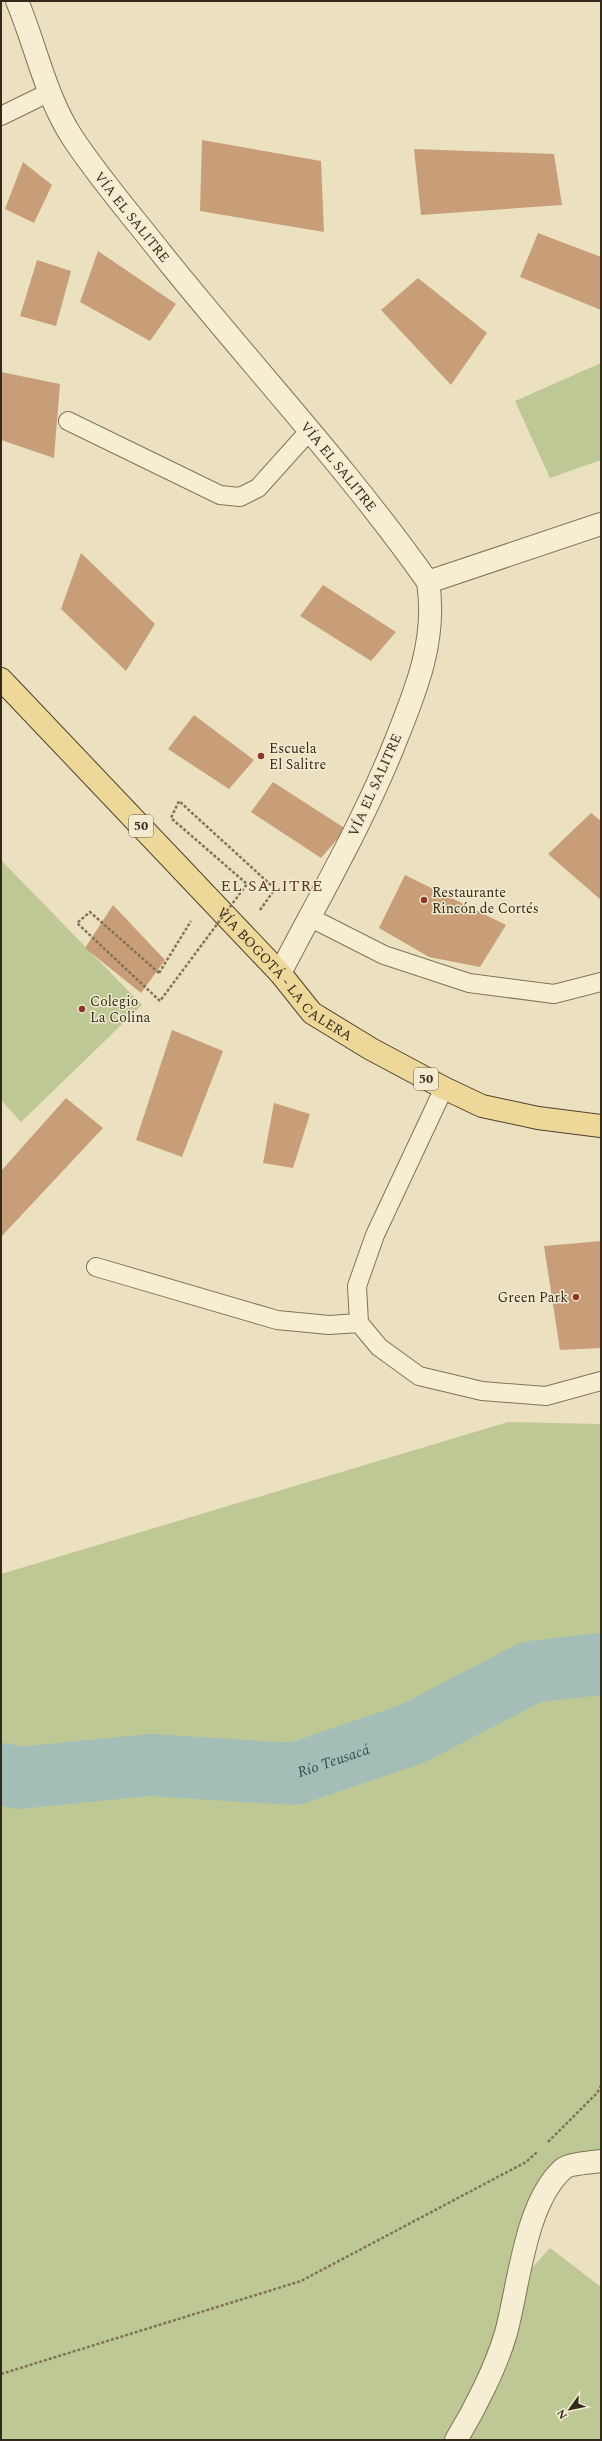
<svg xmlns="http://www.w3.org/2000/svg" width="602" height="2441" viewBox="0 0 602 2441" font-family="Spectral,serif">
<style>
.green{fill:#bec895}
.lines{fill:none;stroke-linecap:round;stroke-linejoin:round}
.river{stroke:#a3bdb7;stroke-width:62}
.building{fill:#c79e78}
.lane-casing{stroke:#837259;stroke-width:20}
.street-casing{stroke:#837259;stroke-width:24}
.primary-casing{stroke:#50402d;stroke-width:24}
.path{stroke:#837259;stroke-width:2.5;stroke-dasharray:3 2;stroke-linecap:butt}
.lane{stroke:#f6eed2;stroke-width:18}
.street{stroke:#f6eed2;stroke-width:22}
.primary{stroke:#edd899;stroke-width:22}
.path-bridge{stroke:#837259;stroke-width:2.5;stroke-dasharray:3 2;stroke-linecap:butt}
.poi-dot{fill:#8e332d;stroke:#f3ebcf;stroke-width:1.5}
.labels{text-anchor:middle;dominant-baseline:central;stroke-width:3;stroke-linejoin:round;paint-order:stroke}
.shield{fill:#f3ebcf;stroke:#6d6352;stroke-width:1}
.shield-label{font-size:13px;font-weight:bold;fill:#33291d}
.street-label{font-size:14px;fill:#33291d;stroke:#f3ebcf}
.poi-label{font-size:14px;fill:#33291d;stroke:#f3ebcf;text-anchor:start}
.water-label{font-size:15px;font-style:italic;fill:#2d5252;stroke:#f3ebcf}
.quarter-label{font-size:16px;letter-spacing:1px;fill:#5d301f;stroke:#f3ebcf}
</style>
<rect width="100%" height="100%" fill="#ebe1c0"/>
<path class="green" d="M601,363v97l-51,18 -35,-77z
M1,860l141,145 -121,117 -20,-22z
M508,1422l93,2v737l-43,14 -54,124 46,-51 51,39v153h-600v-866z"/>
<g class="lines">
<path class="river" id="s1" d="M1,1774l17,4 132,-13 144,9 118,-40 119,-62 70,-8"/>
</g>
<path class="building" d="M202,140l119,21 3,71 -124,-21z
M414,149l140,5 8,51 -141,10z
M23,162l29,23 -18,38 -29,-14z
M538,233l63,24v53l-81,-33z
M98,251l78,53 -26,37 -70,-39z
M37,260l34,11 -15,55 -36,-10z
M418,278l69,55 -36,52 -70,-75z
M1,372l59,12 -6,74 -53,-18z
M81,553l74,71 -29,47 -65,-62z
M323,585l73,47 -25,29 -71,-45z
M194,715l60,45 -25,29 -61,-40z
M273,782l73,47 -25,29 -70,-46z
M591,813l10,8v79l-53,-46z
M405,875l101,50 -26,42 -51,-10 -50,-29z
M113,905l52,55 -24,33 -56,-45z
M172,1030l51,21 -41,106 -46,-17z
M66,1098l37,30 -102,109v-66z
M274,1103l36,11 -17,54 -30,-5z
M601,1241v107l-41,2 -16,-104z"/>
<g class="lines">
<defs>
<path id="lane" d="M1,116l47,-23
M68,421l152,74 20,2 18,-9 52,-58
M309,917l75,38 85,28 85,11 47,-12
M444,1088l-69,147 -18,51 2,37 20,24 40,29 63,15 64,5 55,-15
M96,1267l181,53 52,5 30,-2"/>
<g id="street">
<path id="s2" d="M17,1c19,45 28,94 55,136 27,41 60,79 90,117 88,110 185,213 266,328 9,56 -11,106 -32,158 -32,81 -76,156 -116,233"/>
<path d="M428,582l173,-58"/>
<path d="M456,2440c19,-31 40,-73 50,-107 13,-48 19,-130 57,-164 5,-5 30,-7 38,-8"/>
</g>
<g id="primary">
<path id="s3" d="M1,679l279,294 32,40 59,36 73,39 38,18 56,12 63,8"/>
</g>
</defs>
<use href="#lane" class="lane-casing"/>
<use href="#street" class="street-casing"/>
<use href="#primary" class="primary-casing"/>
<path class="path" d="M260,910l15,-21
M159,973l32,-52
M548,2142l49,-49 4,-7
M1,2374l300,-93 225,-119 11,-10"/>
<use href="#lane" class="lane"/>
<use href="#street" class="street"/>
<use href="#primary" class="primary"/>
<path class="path-bridge" d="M159,973l-69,-61 -13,11 83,78 87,-117 -76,-66 8,-17 93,85"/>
</g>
<g class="poi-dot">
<circle cx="261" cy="756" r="4"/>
<circle cx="424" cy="900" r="4"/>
<circle cx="82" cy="1009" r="4"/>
<circle cx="576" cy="1297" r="4"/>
</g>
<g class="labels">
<g class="shield">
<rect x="129" y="815" width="24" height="22" rx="3"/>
<rect x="414" y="1068" width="24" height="22" rx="3"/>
</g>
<g class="shield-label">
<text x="141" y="826">50</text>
<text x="426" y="1079">50</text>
</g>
<g class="street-label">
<text stroke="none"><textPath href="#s2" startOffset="247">VÍA EL SALITRE</textPath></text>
<text stroke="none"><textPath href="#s2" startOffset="571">VÍA EL SALITRE</textPath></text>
<text transform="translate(375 785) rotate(-66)">VÍA EL SALITRE</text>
<text stroke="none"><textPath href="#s3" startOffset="410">VÍA BOGOTÁ - LA CALERA</textPath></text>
</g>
<g class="poi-label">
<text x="269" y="748">Escuela<tspan x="269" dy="16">El Salitre</tspan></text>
<text x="432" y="892">Restaurante<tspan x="432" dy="16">Rincón de Cortés</tspan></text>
<text x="90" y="1001">Colegio<tspan x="90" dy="16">La Colina</tspan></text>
<text x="568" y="1297" text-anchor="end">Green Park</text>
</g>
<g class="water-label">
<text stroke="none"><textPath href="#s1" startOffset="336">Río Teusacá</textPath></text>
</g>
<g class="quarter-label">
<text x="272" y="886">EL SALITRE</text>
</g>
</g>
<rect width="602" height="2441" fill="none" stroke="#33291d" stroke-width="4"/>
<g transform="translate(570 2409) rotate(237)" stroke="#f3ebcf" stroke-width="3" paint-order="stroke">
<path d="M0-3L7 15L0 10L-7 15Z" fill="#33291d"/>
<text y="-6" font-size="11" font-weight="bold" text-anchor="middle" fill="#33291d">N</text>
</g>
</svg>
